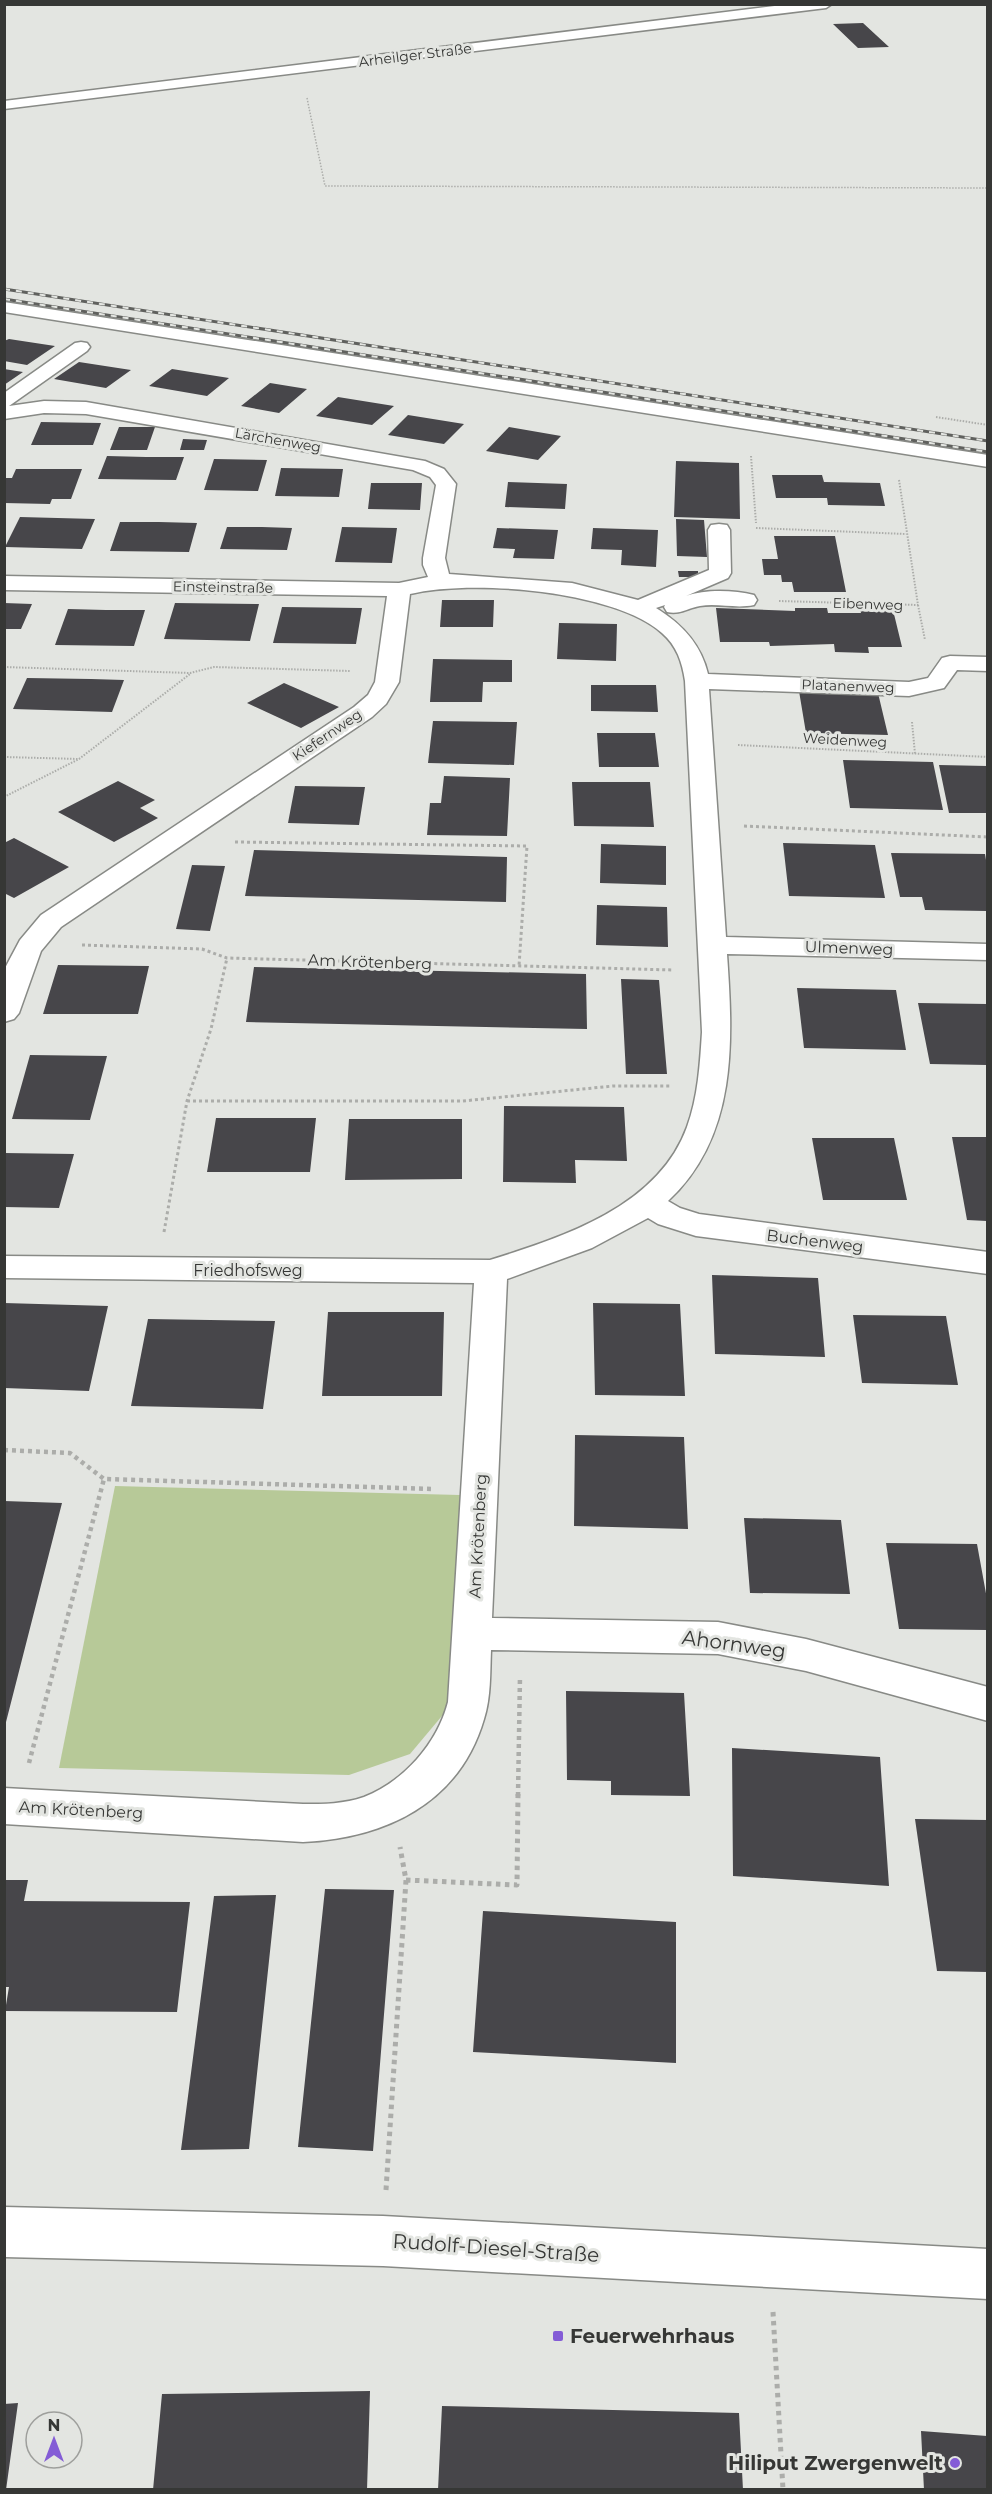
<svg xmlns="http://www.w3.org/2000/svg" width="992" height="2494" viewBox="0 0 992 2494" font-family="Montserrat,sans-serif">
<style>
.green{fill:#b7c998}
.building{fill:#47464a}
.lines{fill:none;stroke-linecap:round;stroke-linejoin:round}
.minor-casing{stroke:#888a86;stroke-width:3}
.path-far4{stroke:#acadaa;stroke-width:1.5;stroke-dasharray:1.5 1.5;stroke-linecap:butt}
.path-far3{stroke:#acadaa;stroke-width:2;stroke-dasharray:1.5 1.5;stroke-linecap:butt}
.path-far2{stroke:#acadaa;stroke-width:3;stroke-dasharray:3 3;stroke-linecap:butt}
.path-far1{stroke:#acadaa;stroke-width:4.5;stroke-dasharray:4 4;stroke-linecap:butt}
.path{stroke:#acadaa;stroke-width:5;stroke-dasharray:4.5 4.5;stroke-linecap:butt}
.minor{fill:#fff;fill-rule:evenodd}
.rail-casing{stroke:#60615e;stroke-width:3}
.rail{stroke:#e3e5e1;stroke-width:2;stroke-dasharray:6;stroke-linecap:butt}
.poi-dot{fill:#845cd6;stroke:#e3e5e1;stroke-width:2}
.labels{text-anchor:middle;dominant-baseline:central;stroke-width:6;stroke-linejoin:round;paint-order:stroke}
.far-street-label{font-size:14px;fill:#363735;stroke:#e3e5e1}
.street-label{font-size:16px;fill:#363735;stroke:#e3e5e1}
.near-street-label{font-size:20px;fill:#363735;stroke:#e3e5e1}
.near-poi-label{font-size:20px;font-weight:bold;fill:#363735;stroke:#e3e5e1;text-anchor:start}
</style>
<rect width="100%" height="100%" fill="#e3e5e1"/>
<path class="green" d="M115,1486l345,9 -8,209 -42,50 -61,21 -290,-7z"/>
<path class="building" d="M863,23l26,24 -31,1 -25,-24z
M9,339l46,7 -28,19 -23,-4v-20z
M79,362l52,8 -25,18 -52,-9z
M4,369l19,3 -19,13z
M172,369l57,9 -22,18 -58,-10z
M270,383l37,6 -28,24 -38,-7z
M338,397l56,9 -22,19 -56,-9z
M408,415l56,9 -20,20 -56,-9z
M41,422l60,1 -8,22h-62z
M119,427h36l-8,23h-37z
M509,427l52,9 -23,24 -52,-9z
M183,439l24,1 -3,10h-24z
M107,456l39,1h38l-8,23 -78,-1z
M214,459l53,1 -9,31 -54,-1z
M676,461l63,2 1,56 -66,-2z
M281,468l62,1 -4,28 -64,-1z
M16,469h66l-11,30h-19l-2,5 -46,-1v-25h8z
M772,475h50l2,7 56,1 5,23 -57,-1 -1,-7h-51z
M508,482l59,2 -2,25 -60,-2z
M371,483h51l-2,27 -52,-1z
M20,517l75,2 -13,30 -77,-2z
M676,519l28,1 3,37 -30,-1z
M120,522h39l38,1 -8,29 -79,-1z
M227,527h35l30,1 -5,22 -67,-1z
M342,527l55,1 -5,35 -57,-1z
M497,528l61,2 -4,29 -41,-1 2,-9 -22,-1z
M593,528l65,2 -2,37 -35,-2 1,-15 -31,-1z
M774,536h61l11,56h-52l-2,-10h-10l-1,-7h-17l-2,-16h16z
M678,571h20v6h-19z
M442,600h52l-1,27h-53z
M4,603l28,1 -11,25h-17z
M175,603l84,1 -9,37 -86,-2z
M282,607l80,1 -6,36 -83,-1z
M716,608l79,3v-3h32l1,5h33l-1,-4 33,1 9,37h-34l1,6 -34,-1 -1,-8 -64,2 -1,-4h-49z
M68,609l38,1h39l-11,36 -79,-1z
M559,623l58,1 -1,37 -59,-2z
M433,659l79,1v22h-29l-1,20h-52z
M27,678l64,1 33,1 -12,32 -99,-3z
M284,683l55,24 -38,21 -54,-25z
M591,685h65l2,27 -67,-1z
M799,691l79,2 10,42 -82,-2z
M433,721l84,1 -3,43 -86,-2z
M597,733h58l4,34h-60z
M843,760l90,2 10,48 -93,-2z
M939,765l48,1v47h-38z
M444,776l66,2 -3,58 -80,-1 3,-32h11z
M118,781l37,19 -15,8 18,10 -44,24 -56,-30z
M572,782h78l4,45 -80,-1z
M295,786l70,1 -6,38 -71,-2z
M14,838l55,29 -55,31 -10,-5v-50z
M783,843l92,2 10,53 -96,-2z
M601,844l65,2v39l-66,-2z
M254,850l253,7 -1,45 -261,-6z
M891,853l94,1 2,12v45l-62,-1 -3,-13h-22z
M192,865l33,1 -15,65 -34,-2z
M597,905l70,2 1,40 -72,-2z
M58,965l91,1 -11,48h-95z
M254,967l332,7 1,55 -341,-7z
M621,979l38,1 8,94h-41z
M797,988l99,2 10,60 -102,-2z
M918,1003l69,1v61l-57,-1z
M30,1055l77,1 -17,64 -78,-1z
M504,1106l120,1 3,54 -52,-1 1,23 -73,-1z
M216,1118h100l-6,54h-103z
M349,1119h113v60l-117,1z
M952,1137h35v84l-20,-1z
M812,1138h82l13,62h-84z
M4,1153l70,1 -15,54 -55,-1z
M712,1275l106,3 7,79 -110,-3z
M4,1303l104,3 -19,85 -85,-3z
M593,1303l87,1 5,92 -90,-1z
M328,1312h116l-2,84h-120z
M853,1315l93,1 12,69 -96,-2z
M148,1319l127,2 -12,88 -132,-3z
M575,1435l109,2 4,92 -114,-3z
M4,1501l58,2 -57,223h-1z
M744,1518l97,2 9,74 -100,-1z
M886,1543l91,1 10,55v31l-88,-1z
M566,1691l118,2 6,103 -79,-1v-14l-44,-1z
M732,1748l148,9 9,129 -156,-10z
M915,1819l72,1v152l-50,-1z
M4,1880h24l-4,21 166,1 -13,110 -172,-1 4,-24h-5z
M325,1889l69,1 -21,261 -75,-4z
M276,1895l-27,254 -68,1 33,-254z
M483,1911l193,11v141l-203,-11z
M370,2391l-3,99h-214l9,-96z
M18,2403l-12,87h-2v-86z
M442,2406l297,7 4,77h-305z
M921,2431l66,5v54h-63z"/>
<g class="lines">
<defs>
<path id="minor" d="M791,4h41l-6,4 -822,101v-8z
M4,302l984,153v12l-984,-155z
M81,342l6,1 3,4 -3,4 -78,55 35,-5 42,1 339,59 19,8 12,15 -11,74 4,16 123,9 66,17 71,-30 -1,-40 3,-5 8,-1 8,1 3,5 1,43 -3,5 -42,18c19,-7 48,-6 68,-1l3,5 -3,5c-18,4 -36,-2 -54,1 -12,2 -20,9 -33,6l-3,-5 1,-2 -9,3c26,16 45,36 52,66l201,8 19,-4 14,-20 8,-2 38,1v14l-31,-1 -13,18 -35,8 -200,-7 17,248 262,7v16l-261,-6c6,87 11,182 -59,247l12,7 19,6 289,38v22l-292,-38 -38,-12 -10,-6 -56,30 -85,31 -15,339 226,4 88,17 182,48v34l-182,-50 -88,-17 -227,-4c-1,23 0,47 -7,69 -25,85 -99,119 -181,123l-299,-18v-36l299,16c20,0 42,0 61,-7 40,-16 73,-53 84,-95l26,-419 -470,-5v-22l486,4c73,-23 168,-53 197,-133 11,-30 13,-63 15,-95l-17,-351c-3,-19 -8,-35 -23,-48 -48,-43 -192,-54 -252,-39l-11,88 -13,22 -14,13 -311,210 -20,24 -22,62 -5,6 -10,3v-52l16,-30 21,-25 313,-208 14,-12 7,-13 12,-86 -383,-6v-14l395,7 29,-6 -5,-12v-7l13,-73 -6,-8 -17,-7 -327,-56 -42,-1 -40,6v-26l71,-50z
M4,2207l379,9 605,33v50l-605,-33 -379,-9z"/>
</defs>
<use href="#minor" class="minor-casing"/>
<path class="path-far4" d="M307,98l18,88 663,2"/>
<path class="path-far3" d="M936,417l52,8
M751,456l5,67
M756,528l150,6
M779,601l139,4 -19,-125
M918,605l7,35
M4,667l186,6 24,-6 136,4
M912,722l3,32
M738,745l250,12
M4,757l75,2
M4,797l75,-38 111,-85"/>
<path class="path-far2" d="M744,826l244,11
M235,842l292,4 -8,120
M82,945l120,4 25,9 446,12
M187,1101h276l150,-15h59
M164,1232l23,-131 24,-72 16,-71"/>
<path class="path-far1" d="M4,1450l66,3 34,26 330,10
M29,1763l75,-284
M518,1796l2,-120"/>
<path class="path" d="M406,1880l111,5 1,-91
M386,2190l20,-310 -6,-33
M773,2312l10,178"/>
<use href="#minor" class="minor"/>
<defs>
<path id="rail" d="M4,289l984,152
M4,299l984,153"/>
</defs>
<use href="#rail" class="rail-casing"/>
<use href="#rail" class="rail"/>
</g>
<g class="poi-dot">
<rect x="552" y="2330" width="12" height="12" rx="3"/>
<circle cx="955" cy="2463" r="6"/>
</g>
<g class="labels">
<g class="far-street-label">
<text transform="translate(415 55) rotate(-7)">Arheilger Straße</text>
<text transform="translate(278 440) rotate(10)">Lärchenweg</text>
<text transform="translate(223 587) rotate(1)">Einsteinstraße</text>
<text transform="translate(868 604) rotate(2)">Eibenweg</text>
<text transform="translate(848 686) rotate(2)">Platanenweg</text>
<text transform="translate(327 735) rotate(-34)">Kiefernweg</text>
<text transform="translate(845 740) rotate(3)">Weidenweg</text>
</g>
<g class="street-label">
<text transform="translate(849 948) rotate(2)">Ulmenweg</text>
<text transform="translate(370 962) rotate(2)">Am Krötenberg</text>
<text transform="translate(815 1241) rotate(7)">Buchenweg</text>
<text x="248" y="1270">Friedhofsweg</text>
<text transform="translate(478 1536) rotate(-87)">Am Krötenberg</text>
<text transform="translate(81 1810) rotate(3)">Am Krötenberg</text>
</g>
<g class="near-street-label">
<text transform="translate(734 1644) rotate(8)">Ahornweg</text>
<text transform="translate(496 2248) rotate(4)">Rudolf-Diesel-Straße</text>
</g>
<g class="near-poi-label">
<text x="570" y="2336">Feuerwehrhaus</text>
<text x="943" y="2463" text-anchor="end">Hiliput Zwergenwelt</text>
</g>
</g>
<rect width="992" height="2494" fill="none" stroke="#363735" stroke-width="12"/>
<g transform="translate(54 2440)"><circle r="28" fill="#e3e5e1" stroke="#9e9f9c" stroke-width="1.5"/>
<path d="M0-4.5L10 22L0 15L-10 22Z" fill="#845cd6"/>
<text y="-9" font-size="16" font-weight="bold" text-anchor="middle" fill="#363735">N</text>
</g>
</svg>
